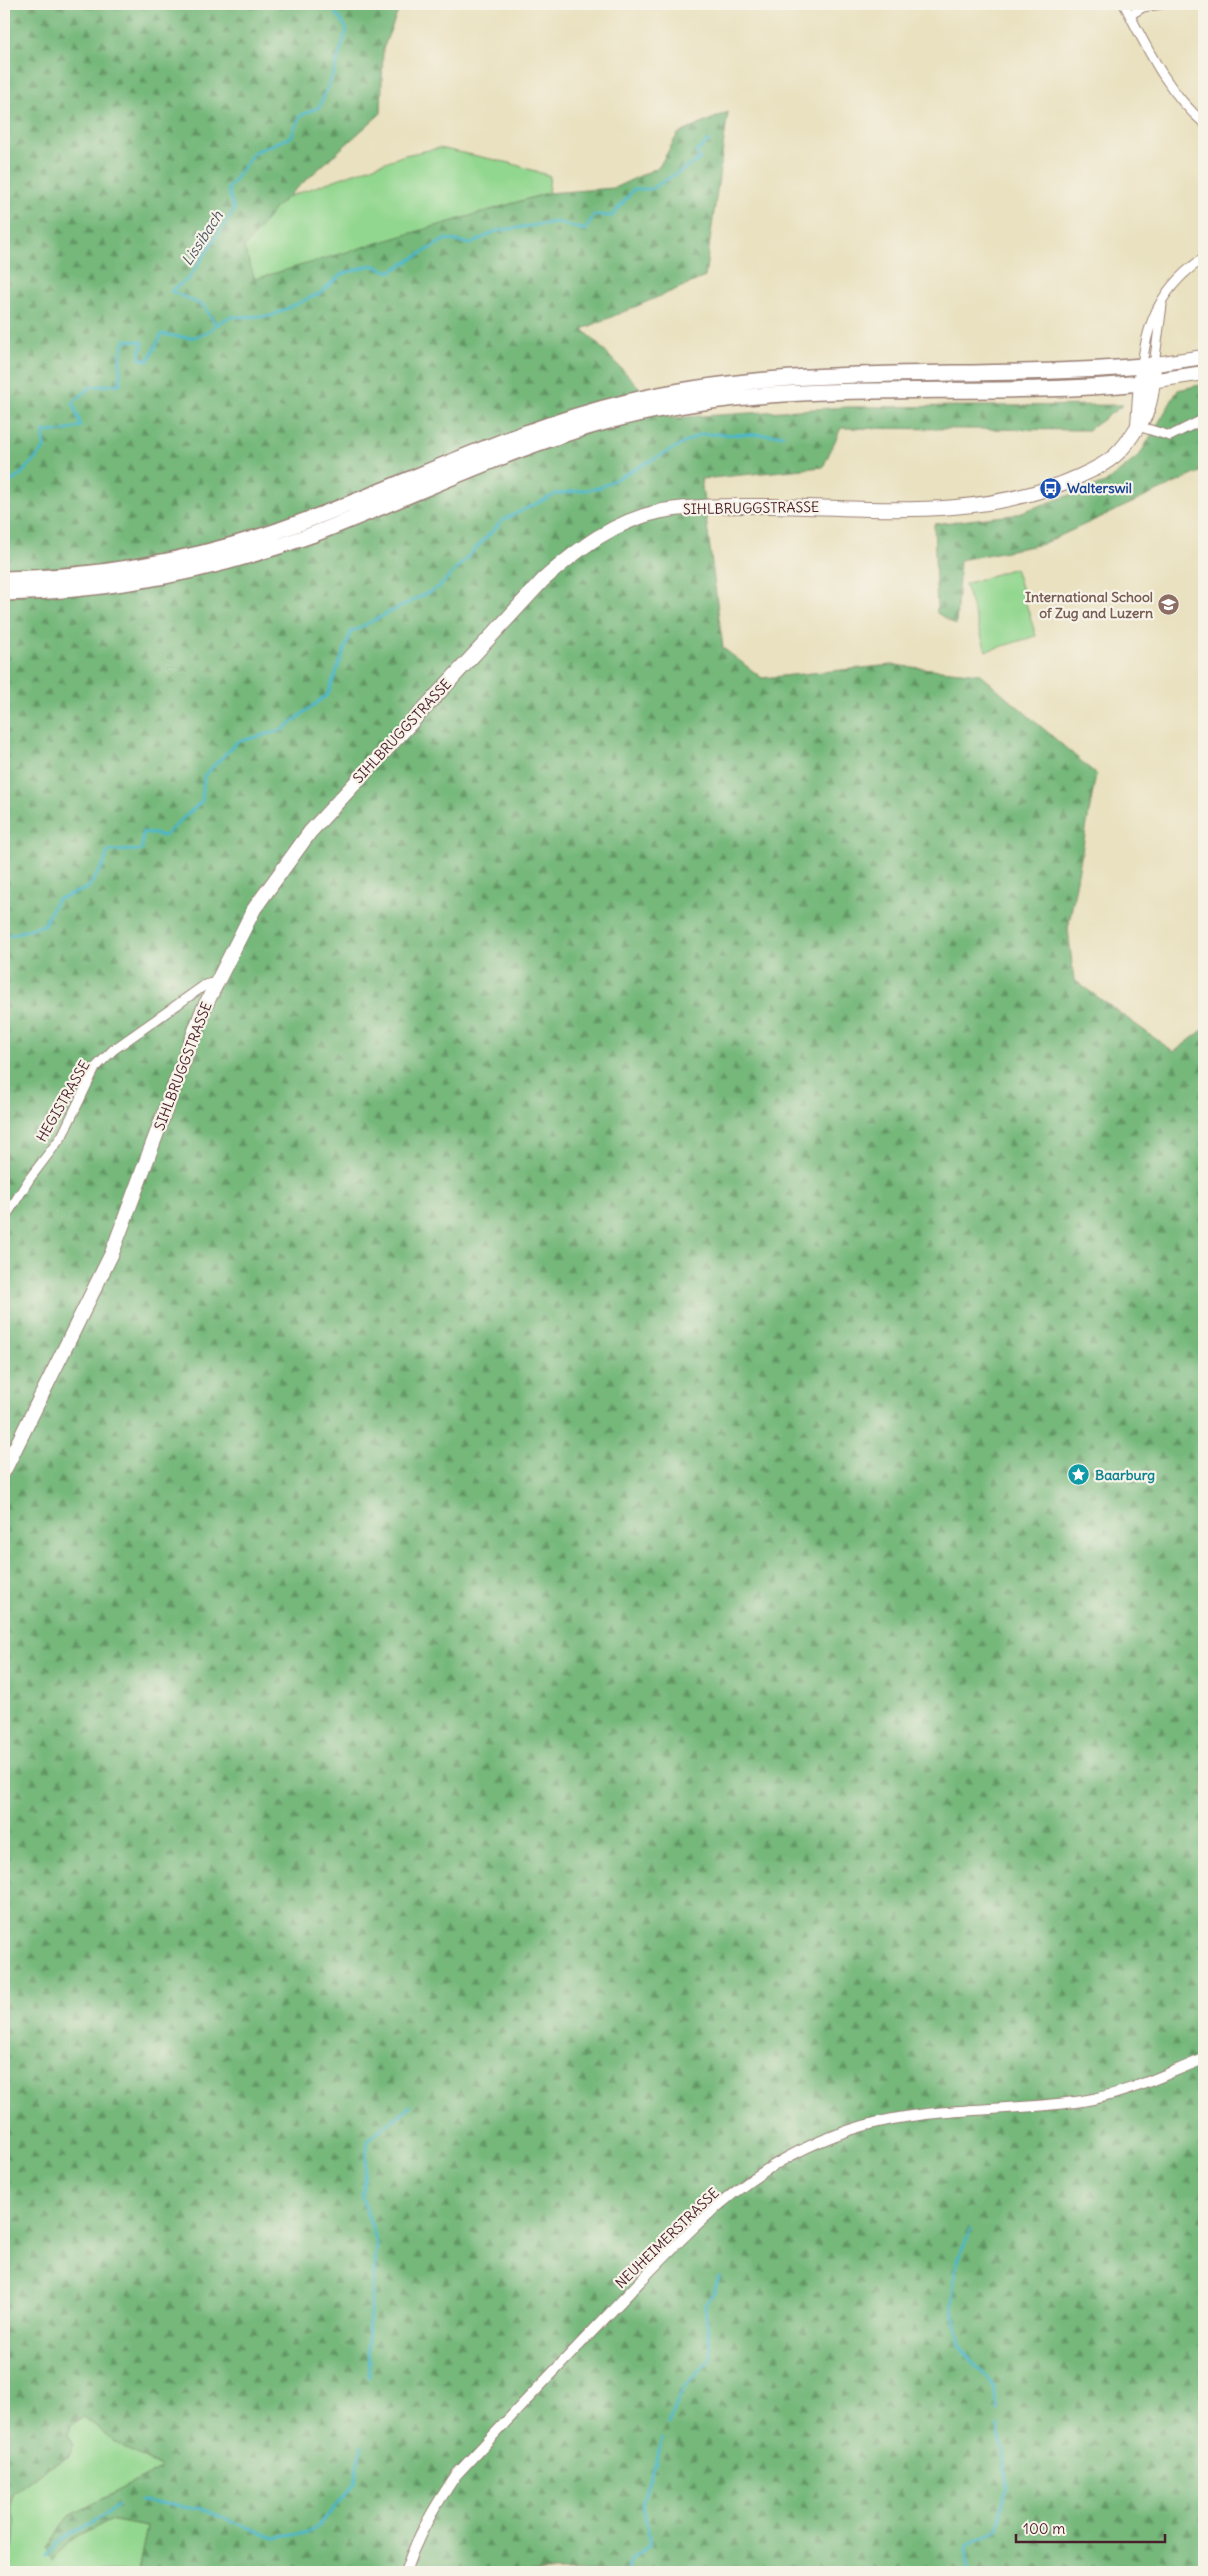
<svg xmlns="http://www.w3.org/2000/svg" width="1208" height="2576" viewBox="0 0 1208 2576" font-family="Delius,sans-serif">
<style>
.grass{fill:#92d78f;stroke:#6e7b5d}
.forest{fill:url(#forest-firs);stroke:#606c52}
.lines{fill:none;stroke-linecap:round;stroke-linejoin:round}
.stream{stroke:#4cb7c8;stroke-width:3}
.minor-casing{stroke:#9a8075;stroke-width:11}
.tertiary-casing{stroke:#9a8075;stroke-width:12}
.primary-casing{stroke:#9a8075;stroke-width:16}
.motorway-casing{stroke:#9a8075;stroke-width:18}
.minor{stroke:#fff;stroke-width:9}
.tertiary{stroke:#fff;stroke-width:10}
.primary{stroke:#fff;stroke-width:14}
.motorway{stroke:#fff;stroke-width:15}
.labels{text-anchor:middle;dominant-baseline:central;stroke-width:4.5;stroke-linejoin:round;paint-order:stroke}
.transit-label{font-size:14px;font-weight:bold;fill:#164399;stroke:#f7f3e8;text-anchor:start}
.street-label{font-size:14px;fill:#4a1f2b;stroke:#f7f3e8}
.education-label{font-size:14px;font-weight:bold;fill:#785e54;stroke:#f7f3e8;text-anchor:end}
.culture-label{font-size:14px;font-weight:bold;fill:#0d838f;stroke:#f7f3e8;text-anchor:start}
.water-label{font-size:15px;font-style:italic;fill:#4b5462;stroke:#f7f3e8}
</style>
<defs>
<pattern id="forest-firs" width="22" height="20" patternUnits="userSpaceOnUse" patternTransform="scale(1.25)"><rect width="22" height="20" fill="#75b87a"/><path d="M5 1l3.5 6h-7zM16 11l3.5 6h-7z" fill="#629564"/></pattern>
</defs>
<rect width="100%" height="100%" fill="#f7f3e8"/>
<filter id="ink" filterUnits="userSpaceOnUse"><feTurbulence type="fractalNoise" baseFrequency=".02" numOctaves="2"/><feDisplacementMap in="SourceGraphic" scale="10" xChannelSelector="R" yChannelSelector="G"/><feConvolveMatrix kernelMatrix="1 2 1 2 8 2 1 2 1" color-interpolation-filters="sRGB"/></filter>
<filter id="wash" filterUnits="userSpaceOnUse"><feTurbulence type="fractalNoise" baseFrequency=".0096" numOctaves="4" result="noise"/><feDisplacementMap in="SourceGraphic" scale="20" xChannelSelector="R" yChannelSelector="G"/><feGaussianBlur stdDeviation="1.12" result="paint"/><feColorMatrix in="noise" values="0 0 0 0 0 0 0 0 0 0 0 0 0 0 0 0 0 1.4 0 .05"/><feComposite in="paint" operator="in"/></filter>
<g filter="url(#wash)">
<rect width="100%" height="100%" fill="#e9e1bf"/>
<path class="grass" d="M439,148l71,15 40,13 -2,17 -293,87 -11,-32 32,-41 11,-10 118,-42z
M1015,568l21,68 -50,15 -21,-67z
M84,2417l32,26 46,25 -94,49 -21,31 5,13 19,-21 39,-20 37,7 -9,45h-134v-22l9,-2 2,-25 -4,-17 1,-12 29,-22 30,-17 2,-9 -5,-11 3,-10z"/>
<path class="forest" d="M4,4h397l-18,45 -2,64 -105,94 -32,41 11,31 293,-86 66,-5 45,-21 19,-33 50,-22 -23,165 -122,52 86,89 178,-11 276,-2 -35,25 -247,-2 -18,39 -122,12 22,169 39,30 130,-13 88,9 116,100 -28,155 6,51 100,72 30,-23v1543h-1066l9,-45 -37,-7 -39,20 -19,22 -5,-14 21,-31 94,-49 -46,-25 -32,-26 -13,8 -3,10 5,11 -2,9 -30,17 -29,22 -1,12 4,17 -2,25 -9,2z
M1204,384v86l-162,74 -82,16 -4,65 -19,-12 -3,-89 79,-9 92,-32 34,-27 39,-66z"/>
<g class="lines">
<path class="stream" d="M216,325l13,-8 42,-1 49,-23 22,-19 30,-9 18,7 56,-33 25,5 25,-13 60,-9 29,8 9,-15 18,1 22,-27h17l49,-30 -4,-7 13,-11
M4,487l16,-12 24,-26v-17l20,-1 17,-5 -8,-23 17,-16 30,-3v-28l5,-16 18,2 -4,16 9,3 14,-27c22,4 36,8 54,-9l-12,-19 -33,-15 18,-13 45,-68 -6,-21 26,-37 37,-15 9,-21 19,-9 15,-35 13,-43 -12,-17v-8
M4,532v4
M4,937l40,-12 12,-25 32,-12 16,-24 4,-13 34,-1 1,-18 21,4 38,-35 2,-25 33,-34 45,-12 46,-36 23,-62 88,-45 64,-67 53,-26 43,-6 102,-54 82,1
M970,2230l-15,39 -3,35 9,44 34,40 3,22
M369,2377l-1,-42 9,-92 -15,-46 6,-58 43,-33
M668,2424l16,-37 27,-28 -6,-54 9,-13 5,-15
M141,2501l58,7 75,30 31,-5 13,-6 37,-44 7,-37
M46,2557l12,-15 60,-36
M627,2572l4,-11 20,-17 -9,-42 20,-63
M969,2572l-3,-25 32,-18 9,-45 -8,-59"/>
</g>
</g>
<g filter="url(#ink)">
<g class="lines">
<defs>
<path id="minor" d="M1124,4c22,42 43,88 80,119
M1130,15l13,-8 18,-3
M1154,365l8,-60
M1142,366c5,-47 22,-82 62,-108
M1138,426l32,10 34,-17
M4,1219l26,-41 32,-42 33,-68 18,-18 92,-65 11,-3"/>
<path id="tertiary" d="M405,2572c12,-36 30,-66 51,-97 50,-54 101,-107 152,-160 79,-82 141,-156 255,-189 71,-20 146,-14 219,-25 42,-6 83,-27 122,-42"/>
<path id="primary" d="M1144,382l60,-9
M1138,425l4,-59 62,-9
M4,1471l108,-218 90,-241 52,-103 56,-77 233,-252c36,-32 71,-59 119,-69 36,-6 73,-5 110,-5 105,2 210,15 308,-30 31,-14 41,-22 58,-50 3,-5 7,-8 8,-13 6,-15 7,-32 8,-48"/>
<path id="motorway" d="M4,579c102,-2 203,-21 298,-57 109,-40 212,-93 325,-120 168,-41 344,-21 515,-36
M4,593c106,-2 210,-22 310,-59 108,-41 210,-95 324,-120 166,-38 335,-14 503,-31"/>
</defs>
<use href="#minor" class="minor-casing"/>
<use href="#tertiary" class="tertiary-casing"/>
<use href="#primary" class="primary-casing"/>
<use href="#motorway" class="motorway-casing"/>
<use href="#minor" class="minor"/>
<use href="#tertiary" class="tertiary"/>
<use href="#primary" class="primary"/>
<use href="#motorway" class="motorway"/>
</g>
</g>
<defs>
<symbol id="bus-disc" viewBox="-11 -11 22 22"><circle r="9.5" fill="#1a4fb4" stroke="#f7f3e8"/><path d="M-5-6H5V4H4V6H2V4H-2V6H-4V4H-5ZM-3.5-4V0h7V-4ZM-3.5 1.2v1.5H-2V1.2ZM2 1.2v1.5H3.5V1.2Z" fill="#fff"/></symbol>
<symbol id="school-disc" viewBox="-11 -11 22 22"><circle r="9.5" fill="#8d6e63" stroke="#f7f3e8"/><path d="M0-5L7-2L0 1L-7-2ZM-4 1L0 2.5L4 1V4Q0 6-4 4Z" fill="#fff"/></symbol>
<symbol id="sight-disc" viewBox="-11 -11 22 22"><circle r="9.5" fill="#0f9aa8" stroke="#f7f3e8"/><path d="M0-6L1.8-2.2L6-1.7L2.9 1.2L3.7 5.4L0 3.3L-3.7 5.4L-2.9 1.2L-6-1.7L-1.8-2.2Z" fill="#fff"/></symbol>
</defs>
<g fill-rule="evenodd">
<use href="#bus-disc" x="1038" y="476" width="25" height="25"/>
<use href="#school-disc" x="1156" y="592" width="25" height="25"/>
<use href="#sight-disc" x="1066" y="1462" width="25" height="25"/>
</g>
<g class="labels">
<g class="transit-label">
<text x="1067" y="488">Walterswil</text>
</g>
<g class="street-label">
<text transform="translate(751 508) rotate(-1)">SIHLBRUGGSTRASSE</text>
<text transform="translate(402 731) rotate(-47)">SIHLBRUGGSTRASSE</text>
<text transform="translate(183 1066) rotate(-69)">SIHLBRUGGSTRASSE</text>
<text transform="translate(63 1101) rotate(-60)">HEGISTRASSE</text>
<text transform="translate(667 2238) rotate(-44)">NEUHEIMERSTRASSE</text>
</g>
<g class="education-label">
<text x="1153" y="597">International School<tspan x="1153" dy="16">of Zug and Luzern</tspan></text>
</g>
<g class="culture-label">
<text x="1095" y="1475">Baarburg</text>
</g>
<g class="water-label">
<text transform="translate(202 238) rotate(-57)">Lissibach</text>
</g>
</g>
<rect width="1208" height="2576" fill="none" stroke="#f7f3e8" stroke-width="20"/>
<path d="M1016 2534v8h149v-8" fill="none" stroke="#4a1f2b" stroke-width="2.5"/>
<text x="1023" y="2534" font-size="15" fill="#4a1f2b" stroke="#f7f3e8" stroke-width="4" paint-order="stroke">100 m</text>
</svg>
